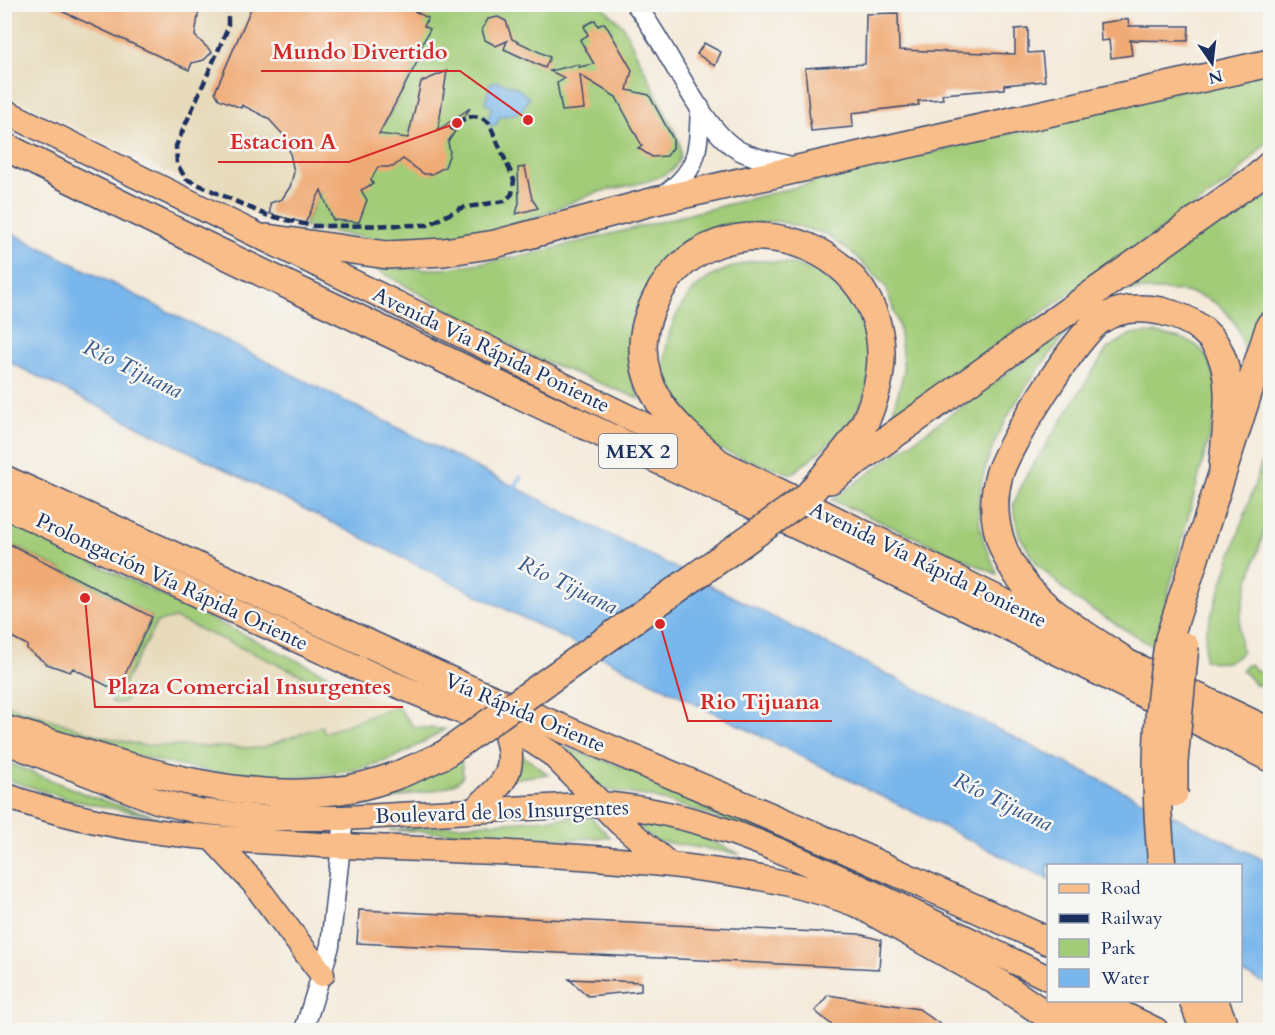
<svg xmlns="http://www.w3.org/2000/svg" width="1275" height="1035" viewBox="0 0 1275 1035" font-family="Cardo,serif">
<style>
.built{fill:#e7daba}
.green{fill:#a2cc78;stroke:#5e7e6b;stroke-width:1.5}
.water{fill:#78b6eb;stroke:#4a72a4;stroke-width:1.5}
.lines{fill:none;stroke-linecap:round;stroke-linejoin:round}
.stream{stroke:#78b6eb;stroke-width:5}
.building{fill:#f0aa75}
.minor-casing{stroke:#3c4b71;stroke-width:21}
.major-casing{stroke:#3c4b71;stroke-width:27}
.highway-casing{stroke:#3c4b71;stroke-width:30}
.minor{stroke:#fff;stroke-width:18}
.major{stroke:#f8bd88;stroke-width:24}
.highway{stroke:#f8bd88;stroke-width:27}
.rail{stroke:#1b2f5e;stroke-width:4.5;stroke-dasharray:9 4.5;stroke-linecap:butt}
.highway-bridge-casing{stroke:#3c4b71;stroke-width:30;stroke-linecap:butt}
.highway-bridge{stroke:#f8bd88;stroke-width:27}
.labels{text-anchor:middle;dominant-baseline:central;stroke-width:5;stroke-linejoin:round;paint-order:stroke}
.shield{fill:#f6f6f2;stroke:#5d6b8a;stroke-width:1.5}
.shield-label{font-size:20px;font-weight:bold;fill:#1b2f5e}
.street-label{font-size:21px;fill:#1b2f5e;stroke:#f6f6f2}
.water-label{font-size:22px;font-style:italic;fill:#375888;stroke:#f6f6f2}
.leader{fill:none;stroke:#d62828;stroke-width:2}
.callout-dot{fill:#d62828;stroke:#f6f6f2;stroke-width:2}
.callout-label{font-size:22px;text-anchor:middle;font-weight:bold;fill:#d62828;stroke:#f6f6f2;stroke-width:5;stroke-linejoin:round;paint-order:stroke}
</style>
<rect width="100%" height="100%" fill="#f6f6f2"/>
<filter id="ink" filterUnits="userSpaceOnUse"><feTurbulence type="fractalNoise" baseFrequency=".0167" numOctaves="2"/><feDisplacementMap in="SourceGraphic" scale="12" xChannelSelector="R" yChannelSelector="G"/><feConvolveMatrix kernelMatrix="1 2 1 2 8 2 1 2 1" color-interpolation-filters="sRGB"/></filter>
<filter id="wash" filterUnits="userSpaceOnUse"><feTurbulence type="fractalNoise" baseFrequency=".008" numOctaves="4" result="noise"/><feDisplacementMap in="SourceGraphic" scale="24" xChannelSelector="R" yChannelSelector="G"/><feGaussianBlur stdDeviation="1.35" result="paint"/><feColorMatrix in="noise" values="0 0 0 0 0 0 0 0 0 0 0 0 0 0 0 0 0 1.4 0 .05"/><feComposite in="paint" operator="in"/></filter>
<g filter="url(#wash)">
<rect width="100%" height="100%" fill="#f4eada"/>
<path class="built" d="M4,5h597l22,21 55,113 2,16 -9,16 -14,6 -62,17 -27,10 -149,37 -112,-9 -44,-14 -258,-124z
M4,520l369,177 24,9 -132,48 -166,-7 -94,-29z"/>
<path class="green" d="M387,5h214l22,21 55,113c4,11 3,25 -8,32 -20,14 -51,15 -74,22 -28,9 -53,23 -81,32 -30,11 -62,14 -94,16 -40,1 -79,-7 -117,-15l46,-95 35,-8 39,-74 -47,-23z
M1270,67v71l-38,42 -341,238 13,-46 -5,-45 -13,-40 -30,-31 -30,-22 -48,-13 -32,4 -45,11 -28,19 -32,42 -13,41 2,37 10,24 -109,-43 -157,-88 69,1 85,-14z
M1270,184v105l-23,71c-3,-11 -5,-22 -10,-32 -21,-45 -78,-38 -118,-37z
M752,261c23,0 46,1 67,13 39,22 60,76 46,119 -11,35 -46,58 -73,81 -22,-7 -75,-22 -93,-35 -5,-3 -9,-10 -12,-14 -33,-40 -27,-95 5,-133 16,-18 39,-25 60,-31z
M1072,326c-42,53 -102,128 -92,200 2,16 12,33 17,48l-165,-74z
M1156,333c50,8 51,18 64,63l-66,251 -78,-47 -38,-35 -19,-30 -6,-30 12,-27 82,-129 24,-15z
M1270,438c1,22 4,48 0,70 -6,36 -42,112 -27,144 -14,12 -22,13 -39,7l2,-27z
M4,520l324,155 -11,7 -142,-64 -18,4 -36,67 9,5c-4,9 -10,10 -19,8l41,-85 -147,-76z
M1250,664l6,6 14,5v12l-15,-3 -13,-14 2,-4z
M5,704l95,32 41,9 120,3 61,-22 2,7 73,-27 17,21 31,2c-17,11 -34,21 -52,29 -119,48 -272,-5 -388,-40z
M546,741l80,27 190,82 -29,-5 -88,-34 -48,-14 -50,-8z
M515,750l33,24 -38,5z
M460,751l3,25c-9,13 -31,14 -46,17 -92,24 -204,24 -292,-16l143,25z
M4,761l91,37 63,19 -83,-16 -70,-22z
M590,816l20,21 -37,2 -184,-9z
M626,817l67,16 47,21 -84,-13z"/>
<path class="water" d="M496,81l21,7 12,10 -8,14 -22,5 -2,7 -6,2 -4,-4 5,-15 -7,-4 5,-19z
M4,229c422,212 842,428 1266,634v123l-29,-14 -1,-106h-192v13l-1043,-519z"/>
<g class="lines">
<path class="stream" d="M512,492l8,-14"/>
</g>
<g id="blocks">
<path class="building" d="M46,4h144l9,5 -4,27 17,16 -8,8 -12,3 -3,7z
M253,4h148l27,14 -4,8 6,3 -9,18 3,2 -45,85 29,4 13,-56 26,-11 -9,59 32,-22 -22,34 2,11 -5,14 -13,7h-8l-21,-15 -10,8h-15l-7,13 2,4 -12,6 6,10 -8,22 -26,-2 -12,-30 -16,33 -35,-9v-11l12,-4 8,-12 4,-15 -7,-33 -19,-21 -26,-13 -1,3 -22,-9 -4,-7z
M898,13l1,37 116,4v-25l13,-1v25l14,-1 3,29 -41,4v4l-62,5 1,5 -25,2 1,4 -67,8 1,14 -42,4 -6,-63 60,-4 1,-50z
M498,17l8,4 6,18 38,18 -5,11 -41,-19 3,-8 -11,5 -11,-6 -3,-10 6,-11z
M1128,19l1,7h60l-1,15 -58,-1 2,15 -21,3 -2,-18 -8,1 -1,-18z
M595,20l3,6 6,-3 2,2 26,45 -5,20 22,5 24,44v9l-6,8 -15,1 -14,-9 4,-2 -26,-49 -36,-22 4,34 -22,2 -5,-28 8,-5 -15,-7 29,-7v3l15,-3 -14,-24 8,-5 -4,-9z
M704,43l17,9 -6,14 -18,-12z
M525,167l7,32 6,9 -22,6 3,-11 -1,-35z
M4,541l148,76 -35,74 -44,-23 -3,4 -23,-8 -20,-15v-4l-23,-12z
M359,910l500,24 22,6 -2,29 -522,-26z
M569,979l72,3v9l-53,5z
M828,995l91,14 29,21h-110l-23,-19z"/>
</g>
</g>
<g filter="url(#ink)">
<use href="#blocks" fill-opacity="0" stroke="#3c4b71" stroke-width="1.5"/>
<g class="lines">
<defs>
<path id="minor" d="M635,4c32,38 65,126 105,147 16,8 37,11 54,16
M662,196c38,-26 36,-46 38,-89
M304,1030l26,-84 14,-128"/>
<path id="major" d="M4,111l1067,523
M4,506l385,176 140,57 23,15 68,69 50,42
M1105,651l165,79
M4,741l153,60 41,10 66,7h80l257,-14c92,7 172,42 255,81 64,30 128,62 192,93
M4,795c103,38 209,44 317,50 111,5 221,7 331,18 77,8 158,19 229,52
M475,809c32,-28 44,-40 28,-82
M213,839l40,43 69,92
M1061,1000l49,24
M1094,1000l62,30"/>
<path id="highway" d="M4,146c419,211 850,397 1266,612
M267,238l120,17 57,-3 51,-8 160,-43 615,-138
M720,464c-21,-19 -45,-38 -60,-61 -18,-29 -22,-60 -10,-91 55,-145 294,-65 215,110 -11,22 -42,54 -58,75
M4,479l458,207 354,150 232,105
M830,480l427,-303 13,-12
M1169,639l101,-314
M1122,659c-45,-30 -96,-56 -118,-109 -10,-24 -12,-50 -5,-75 8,-29 77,-139 101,-155 18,-12 41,-13 61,-9 85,20 67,88 62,155
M4,729c105,30 218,75 329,62 40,-4 77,-20 112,-37
M864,907l130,73 75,50"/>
</defs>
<use href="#minor" class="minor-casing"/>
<use href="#major" class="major-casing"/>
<use href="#highway" class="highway-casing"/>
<use href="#minor" class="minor"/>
<use href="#major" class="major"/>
<use href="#highway" class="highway"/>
<path class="rail" d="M224,4l4,13v11l-52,118 1,18 9,15 80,36 46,11 116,-1 33,-17 44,-7 7,-7 2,-14 -25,-57c-14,-13 -27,-5 -38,7"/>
<defs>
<path id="highway-bridge" d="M445,754l362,-257
M1174,793v-31l11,-116
M1162,866c-8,-79 -7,-149 7,-227
M1193,1000l11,30
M1214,1000l12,30"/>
</defs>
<use href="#highway-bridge" class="highway-bridge-casing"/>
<use href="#highway-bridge" class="highway-bridge"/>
</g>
</g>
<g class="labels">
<rect class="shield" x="599" y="434" width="78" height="34" rx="4.5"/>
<g class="shield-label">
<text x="638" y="451">MEX 2</text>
</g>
<g class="street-label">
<text transform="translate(491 350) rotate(26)">Avenida Vía Rápida Poniente</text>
<text transform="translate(928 565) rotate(26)">Avenida Vía Rápida Poniente</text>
<text transform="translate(172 582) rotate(25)">Prolongación Vía Rápida Oriente</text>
<text transform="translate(525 713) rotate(23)">Vía Rápida Oriente</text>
<text transform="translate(502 812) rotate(-2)">Boulevard de los Insurgentes</text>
</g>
<g class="water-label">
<text transform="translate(133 369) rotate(26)">Río Tijuana</text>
<text transform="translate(568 585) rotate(26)">Río Tijuana</text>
<text transform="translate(1003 802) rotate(26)">Río Tijuana</text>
</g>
</g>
<path class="leader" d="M528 120L460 71H261M457 123L349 162H218M85 598L95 707H403M660 624L688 721H832"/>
<g class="callout-dot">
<circle cx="528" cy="120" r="6"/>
<circle cx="457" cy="123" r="6"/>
<circle cx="85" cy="598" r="6"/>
<circle cx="660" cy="624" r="6"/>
</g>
<g class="callout-label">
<text x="360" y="59">Mundo Divertido</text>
<text x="283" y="149">Estacion A</text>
<text x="249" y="694">Plaza Comercial Insurgentes</text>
<text x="760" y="709">Rio Tijuana</text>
</g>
<rect width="1275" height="1035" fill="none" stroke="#f6f6f2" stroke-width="24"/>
<rect x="1047" y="864" width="195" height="138" fill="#f6f6f2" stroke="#9ea6b7" stroke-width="1.5"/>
<rect x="1059" y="884" width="30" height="9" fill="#f8bd88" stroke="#9ea6b7" stroke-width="1.5"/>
<text x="1101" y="894" font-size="18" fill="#1b2f5e">Road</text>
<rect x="1059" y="914" width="30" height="9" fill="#1b2f5e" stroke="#9ea6b7" stroke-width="1.5"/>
<text x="1101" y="924" font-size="18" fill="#1b2f5e">Railway</text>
<rect x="1059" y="939" width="30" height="18" fill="#a2cc78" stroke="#9ea6b7" stroke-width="1.5"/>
<text x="1101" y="954" font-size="18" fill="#1b2f5e">Park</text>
<rect x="1059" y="969" width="30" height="18" fill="#78b6eb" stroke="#9ea6b7" stroke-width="1.5"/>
<text x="1101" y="984" font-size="18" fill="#1b2f5e">Water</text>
<g transform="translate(1212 63) rotate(166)" stroke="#f6f6f2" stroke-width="4.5" paint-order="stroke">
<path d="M0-4.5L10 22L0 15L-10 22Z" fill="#1b2f5e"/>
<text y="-9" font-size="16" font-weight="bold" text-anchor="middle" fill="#1b2f5e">N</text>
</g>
</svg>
